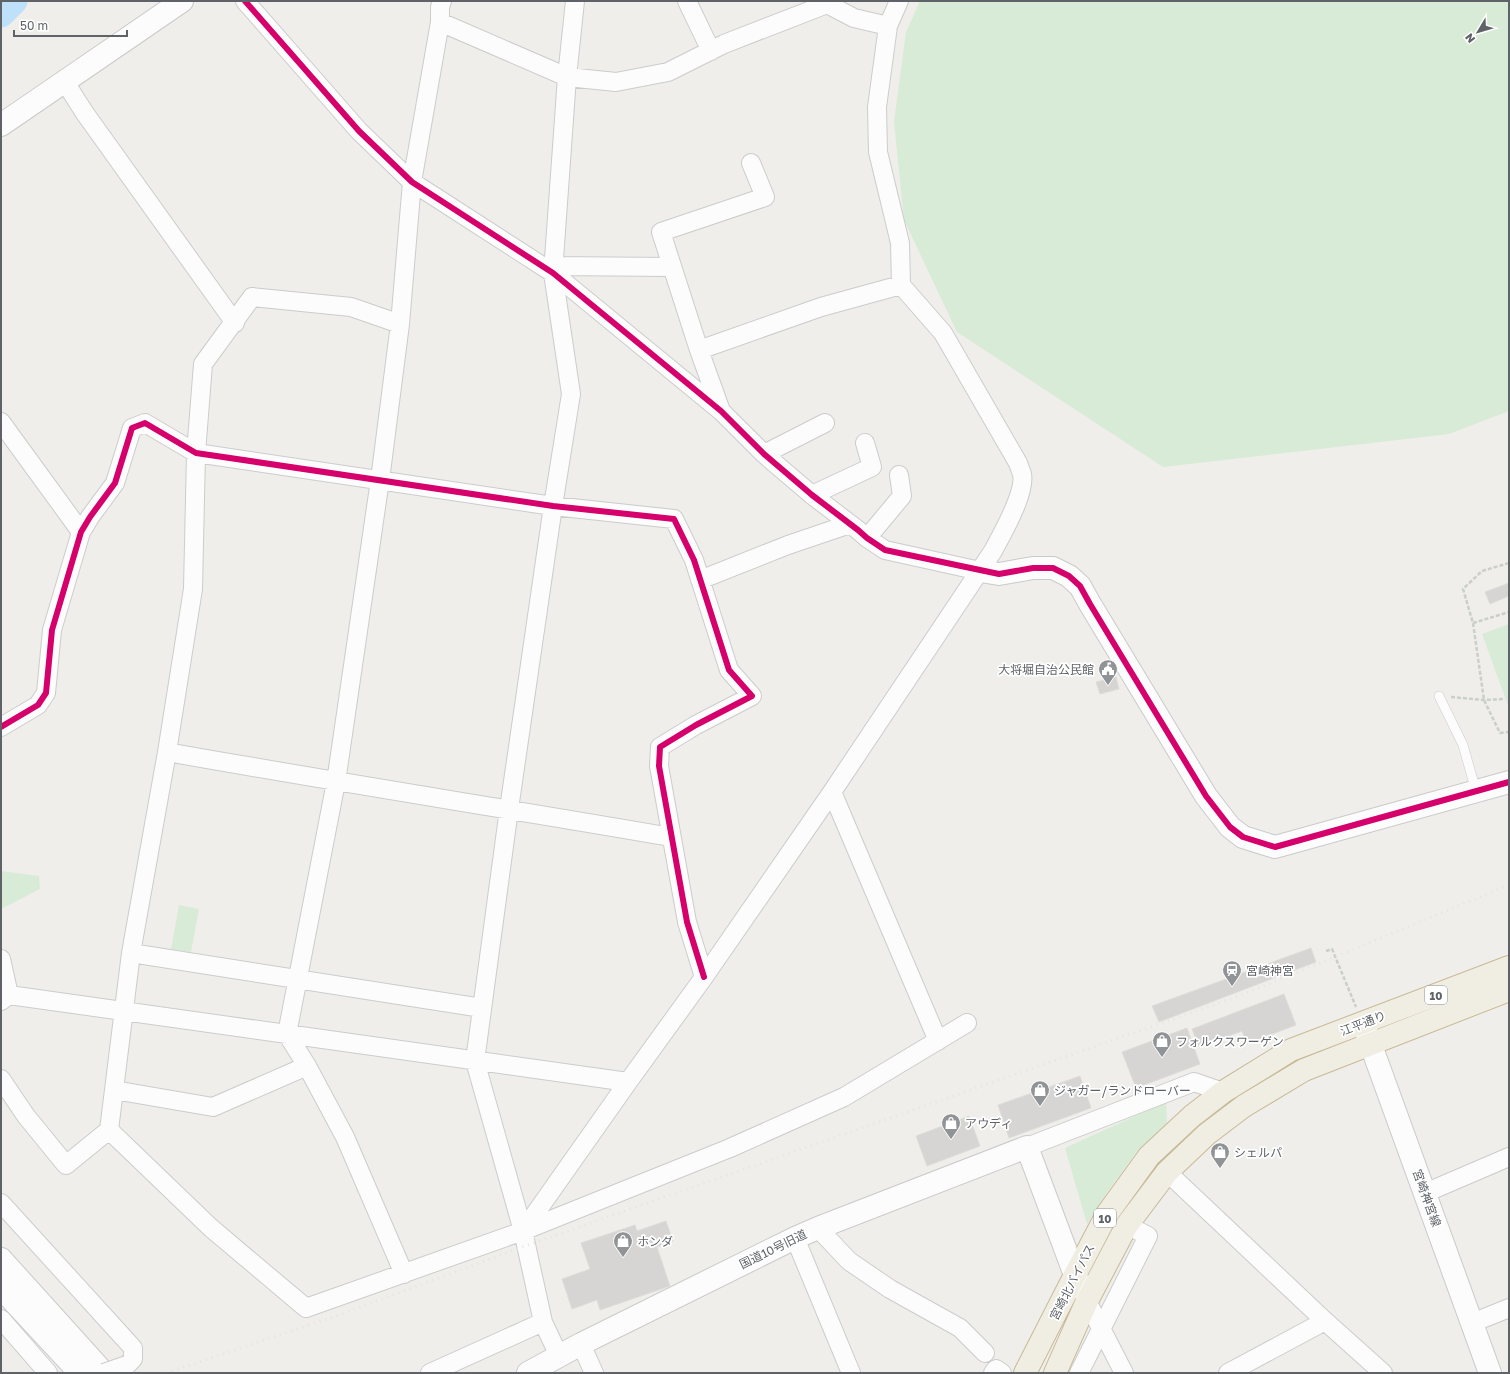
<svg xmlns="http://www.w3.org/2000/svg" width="1510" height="1374" viewBox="0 0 1510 1374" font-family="'Golos Text','Noto Sans JP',sans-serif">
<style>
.green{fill:#d8ebd6}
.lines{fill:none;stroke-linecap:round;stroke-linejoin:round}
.river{stroke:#bfe0f9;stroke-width:27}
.building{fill:#d6d5d3;stroke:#deddd9}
.lane-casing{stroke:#cbcccc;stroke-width:10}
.street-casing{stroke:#cbcccc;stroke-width:20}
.secondary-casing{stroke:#cacacb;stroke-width:24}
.highway-casing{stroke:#c8b996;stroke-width:24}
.path{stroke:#cacfcc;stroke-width:2.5;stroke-dasharray:4 2;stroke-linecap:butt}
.lane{stroke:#fdfcfc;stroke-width:9}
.street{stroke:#fdfcfc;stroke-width:18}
.secondary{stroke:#fdfcfc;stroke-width:22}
.highway{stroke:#f0ede3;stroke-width:22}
.rail{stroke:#e4e4e4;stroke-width:3;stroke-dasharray:1 5;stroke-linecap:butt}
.street-bridge-casing{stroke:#cbcccc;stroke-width:20;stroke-linecap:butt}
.street-bridge{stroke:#fdfcfc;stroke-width:18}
.cycleway-casing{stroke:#fff;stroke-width:8}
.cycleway{stroke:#d6006c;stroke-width:6}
.labels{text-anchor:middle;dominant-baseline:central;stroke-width:3.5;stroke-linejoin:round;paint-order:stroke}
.shield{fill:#fff;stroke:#8f9295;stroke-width:1}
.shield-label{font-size:11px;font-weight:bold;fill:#5f6368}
.poi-label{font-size:12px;fill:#5f6368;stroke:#fff;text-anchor:start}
.street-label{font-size:12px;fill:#5f6368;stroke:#fff}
</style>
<rect width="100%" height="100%" fill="#efeeea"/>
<path class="green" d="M920,1h589v410l-60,23 -286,33 -206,-135 -53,-112 -10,-98 12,-90z
M1509,624v84l-27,-74z
M1,871l38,5 1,13 -39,20z
M179,905l20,4 -8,43 -20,-3z
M1166,1102l1,21 -29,27 -30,41 -21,33 -22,-76z"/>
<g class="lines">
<path class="river" d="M1,14l13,-13"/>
</g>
<path class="building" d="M1509,583v13l-19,8 -5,-12z
M1116,677l3,12 -19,5 -4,-12z
M1311,948l5,14 -157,60 -7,-16z
M1284,994l12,31 -49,19 -5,-13 -43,16 -7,-18z
M1187,1028l13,36 -64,24 -14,-36z
M1080,1076l11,32 -82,30 -11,-33z
M969,1116l11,30 -53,20 -11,-30z
M666,1221l7,20 -16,6 13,39 -70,24 -3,-10 -25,9 -10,-30 28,-10 -9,-26 54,-18 2,6z"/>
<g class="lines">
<defs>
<path id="lane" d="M1439,696l24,49 13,46"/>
<path id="street" d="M245,1l114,130 53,51 141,91 168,138 43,43 48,41 46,35 9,8 18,12 95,21
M687,1l24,50
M824,1l3,3 27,14 34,8
M440,22l127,55 49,5 52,-10 56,-28 103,-40
M65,82l19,30 151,211
M554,266l117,1
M699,350l-38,-118 104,-35 -14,-34
M721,411l-22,-61 122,-43 80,-22
M1,422l80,110
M764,454l61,-31
M812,495l60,-28 -7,-24
M867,538l35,-42 -3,-21
M700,580l88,-35 62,-21
M1,727l37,-22 8,-12 6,-63 29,-98 9,-15 25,-34 17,-55 13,-5 51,30 357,53 121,13 20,41 35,110 23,26 -56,29 -36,22 -1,19 28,156 17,55
M167,752c168,30 336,56 504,85
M832,792l106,249
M131,953l351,55
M1,959l8,36
M1,1001l8,-6 619,87
M1,1079l25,37 40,49 43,-35 22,-177 36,-201 26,-163 3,-136 7,-89 49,-67 99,10 49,17
M114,1090l99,17 94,-41
M109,1130l102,98 95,80 217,-77 207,-83 114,-51 123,-74
M1027,1147l167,-65 29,10
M1167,1172l158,149 58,52
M1425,1193l84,-36
M1,1203l132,145v11l-6,6
M818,1228l31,33 41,28 70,39 25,25
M523,1231l105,-149 76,-105 128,-185 161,-241c9,-17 33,-58 29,-77 -1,-3 -3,-8 -4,-11l-75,-130 -42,-48 -1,-42 -22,-91 -1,-45 11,-81 11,-25
M795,1238l56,135
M404,1274l-59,-137 -38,-71 -20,-32 49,-252 44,-302 20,-156 12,-142 28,-160v-15l2,-6
M1087,1301l37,72
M1,1319l47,54
M1472,1323l37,-15
M581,1344l13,29
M559,1356l-16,-34 -20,-91 -48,-170 34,-252 44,-303 18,-112 -18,-121 14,-196 8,-76
M430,1373l113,-51
M993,1373l3,-4 6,4
M1079,1373l69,-137 -21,-11
M1228,1373l97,-52"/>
<path id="secondary" d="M1,125l181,-124
M980,571l19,3 34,-6h20l16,8 11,10 10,18 116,192 24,31 13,10 32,10 234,-65
M1364,1026l126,347
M1,1259l103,114
M1,1288l79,85
M528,1373l53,-29 214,-106 23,-10 209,-81 48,128 7,14"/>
<path id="highway" d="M1025,1373l50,-98 32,-61 42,-58 43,-40 31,-24 68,-42 218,-83
M1055,1373l32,-72 40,-76 40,-53 40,-38 37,-28 60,-36 205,-80"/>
</defs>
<use href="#lane" class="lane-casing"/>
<use href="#street" class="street-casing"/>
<use href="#secondary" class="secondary-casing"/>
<use href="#highway" class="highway-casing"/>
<path class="path" d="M1509,563l-27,8 -19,18 10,34 11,77 16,33 9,-1
M1473,623l36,-11
M1451,697l33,3 21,-1
M1326,951l6,-2 24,58"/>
<use href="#lane" class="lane"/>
<use href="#street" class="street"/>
<use href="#secondary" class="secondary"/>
<use href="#highway" class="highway"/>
<path class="rail" d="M166,1373l173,-58 186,-69 711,-249 99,-40 174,-72"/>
<defs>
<path id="street-bridge" d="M104,1373l23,-8"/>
</defs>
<use href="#street-bridge" class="street-bridge-casing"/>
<use href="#street-bridge" class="street-bridge"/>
<defs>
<path id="cycleway" d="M245,1l114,130 53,51 141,91 168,138 43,43 48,41 46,35 9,8 18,12 114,24 34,-6h20l16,8 11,10 10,18 116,192 24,31 13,10 32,10 234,-65
M1,727l37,-22 8,-12 6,-63 29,-98 9,-15 25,-34 17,-55 13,-5 51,30 357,53 121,13 20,41 35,110 23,26 -56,29 -36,22 -1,19 28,156 17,55"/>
</defs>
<use href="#cycleway" class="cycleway-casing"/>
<use href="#cycleway" class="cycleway"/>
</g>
<defs>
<symbol id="civic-pin" viewBox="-11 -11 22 30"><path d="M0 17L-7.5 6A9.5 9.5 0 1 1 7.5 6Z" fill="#919496" stroke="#fff"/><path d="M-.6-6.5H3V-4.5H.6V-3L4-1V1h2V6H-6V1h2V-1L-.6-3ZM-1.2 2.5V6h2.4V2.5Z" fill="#fff"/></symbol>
<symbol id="station-pin" viewBox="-11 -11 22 30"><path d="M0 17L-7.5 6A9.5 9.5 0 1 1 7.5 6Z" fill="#919496" stroke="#fff"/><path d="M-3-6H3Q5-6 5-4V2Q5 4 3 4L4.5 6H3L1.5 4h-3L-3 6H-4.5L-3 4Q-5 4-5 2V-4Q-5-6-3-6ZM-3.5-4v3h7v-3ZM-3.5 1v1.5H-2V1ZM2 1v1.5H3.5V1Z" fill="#fff"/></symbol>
<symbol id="shop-pin" viewBox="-11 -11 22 30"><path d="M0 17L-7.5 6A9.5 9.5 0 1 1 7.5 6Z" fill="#919496" stroke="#fff"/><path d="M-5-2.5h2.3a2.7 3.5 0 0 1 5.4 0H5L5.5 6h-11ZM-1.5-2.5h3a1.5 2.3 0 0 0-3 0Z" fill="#fff"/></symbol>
</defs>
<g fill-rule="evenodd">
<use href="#civic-pin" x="1097" y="658" width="22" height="30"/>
<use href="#station-pin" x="1221" y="959" width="22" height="30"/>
<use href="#shop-pin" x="1151" y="1030" width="22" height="30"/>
<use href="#shop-pin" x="1029" y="1079" width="22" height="30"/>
<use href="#shop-pin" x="940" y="1112" width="22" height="30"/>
<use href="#shop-pin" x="1209" y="1141" width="22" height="30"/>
<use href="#shop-pin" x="612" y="1230" width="22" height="30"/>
</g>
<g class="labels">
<g class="shield">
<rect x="1425" y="986" width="22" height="18" rx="3"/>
<rect x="1094" y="1209" width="22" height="18" rx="3"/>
</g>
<g class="shield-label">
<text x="1436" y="995">10</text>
<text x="1105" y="1218">10</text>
</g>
<g class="poi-label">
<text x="1094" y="669" text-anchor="end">大将堀自治公民館</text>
<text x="1246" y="970">宮崎神宮</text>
<text x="1176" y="1041">フォルクスワーゲン</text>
<text x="1054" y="1090">ジャガー/ランドローバー</text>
<text x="965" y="1123">アウディ</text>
<text x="1234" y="1152">シェルパ</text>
<text x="637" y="1241">ホンダ</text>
</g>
<g class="street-label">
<text transform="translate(1363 1023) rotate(-21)">江平通り</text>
<text transform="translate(1427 1198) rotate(70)">宮崎神宮線</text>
<text transform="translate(773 1249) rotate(-26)">国道10号旧道</text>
<text transform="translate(1072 1282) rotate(-63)">宮崎北バイパス</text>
</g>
</g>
<rect width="1510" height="1374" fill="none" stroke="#5f6368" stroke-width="4"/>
<g transform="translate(1478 32) rotate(232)" stroke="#ffffff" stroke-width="3" paint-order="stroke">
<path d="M0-3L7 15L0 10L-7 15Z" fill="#5f6368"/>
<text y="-6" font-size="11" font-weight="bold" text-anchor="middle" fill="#5f6368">N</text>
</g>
<path d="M14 30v6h113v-6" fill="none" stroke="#5f6368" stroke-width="2"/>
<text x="20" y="30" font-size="12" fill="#5f6368" stroke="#ffffff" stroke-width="3" paint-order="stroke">50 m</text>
</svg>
